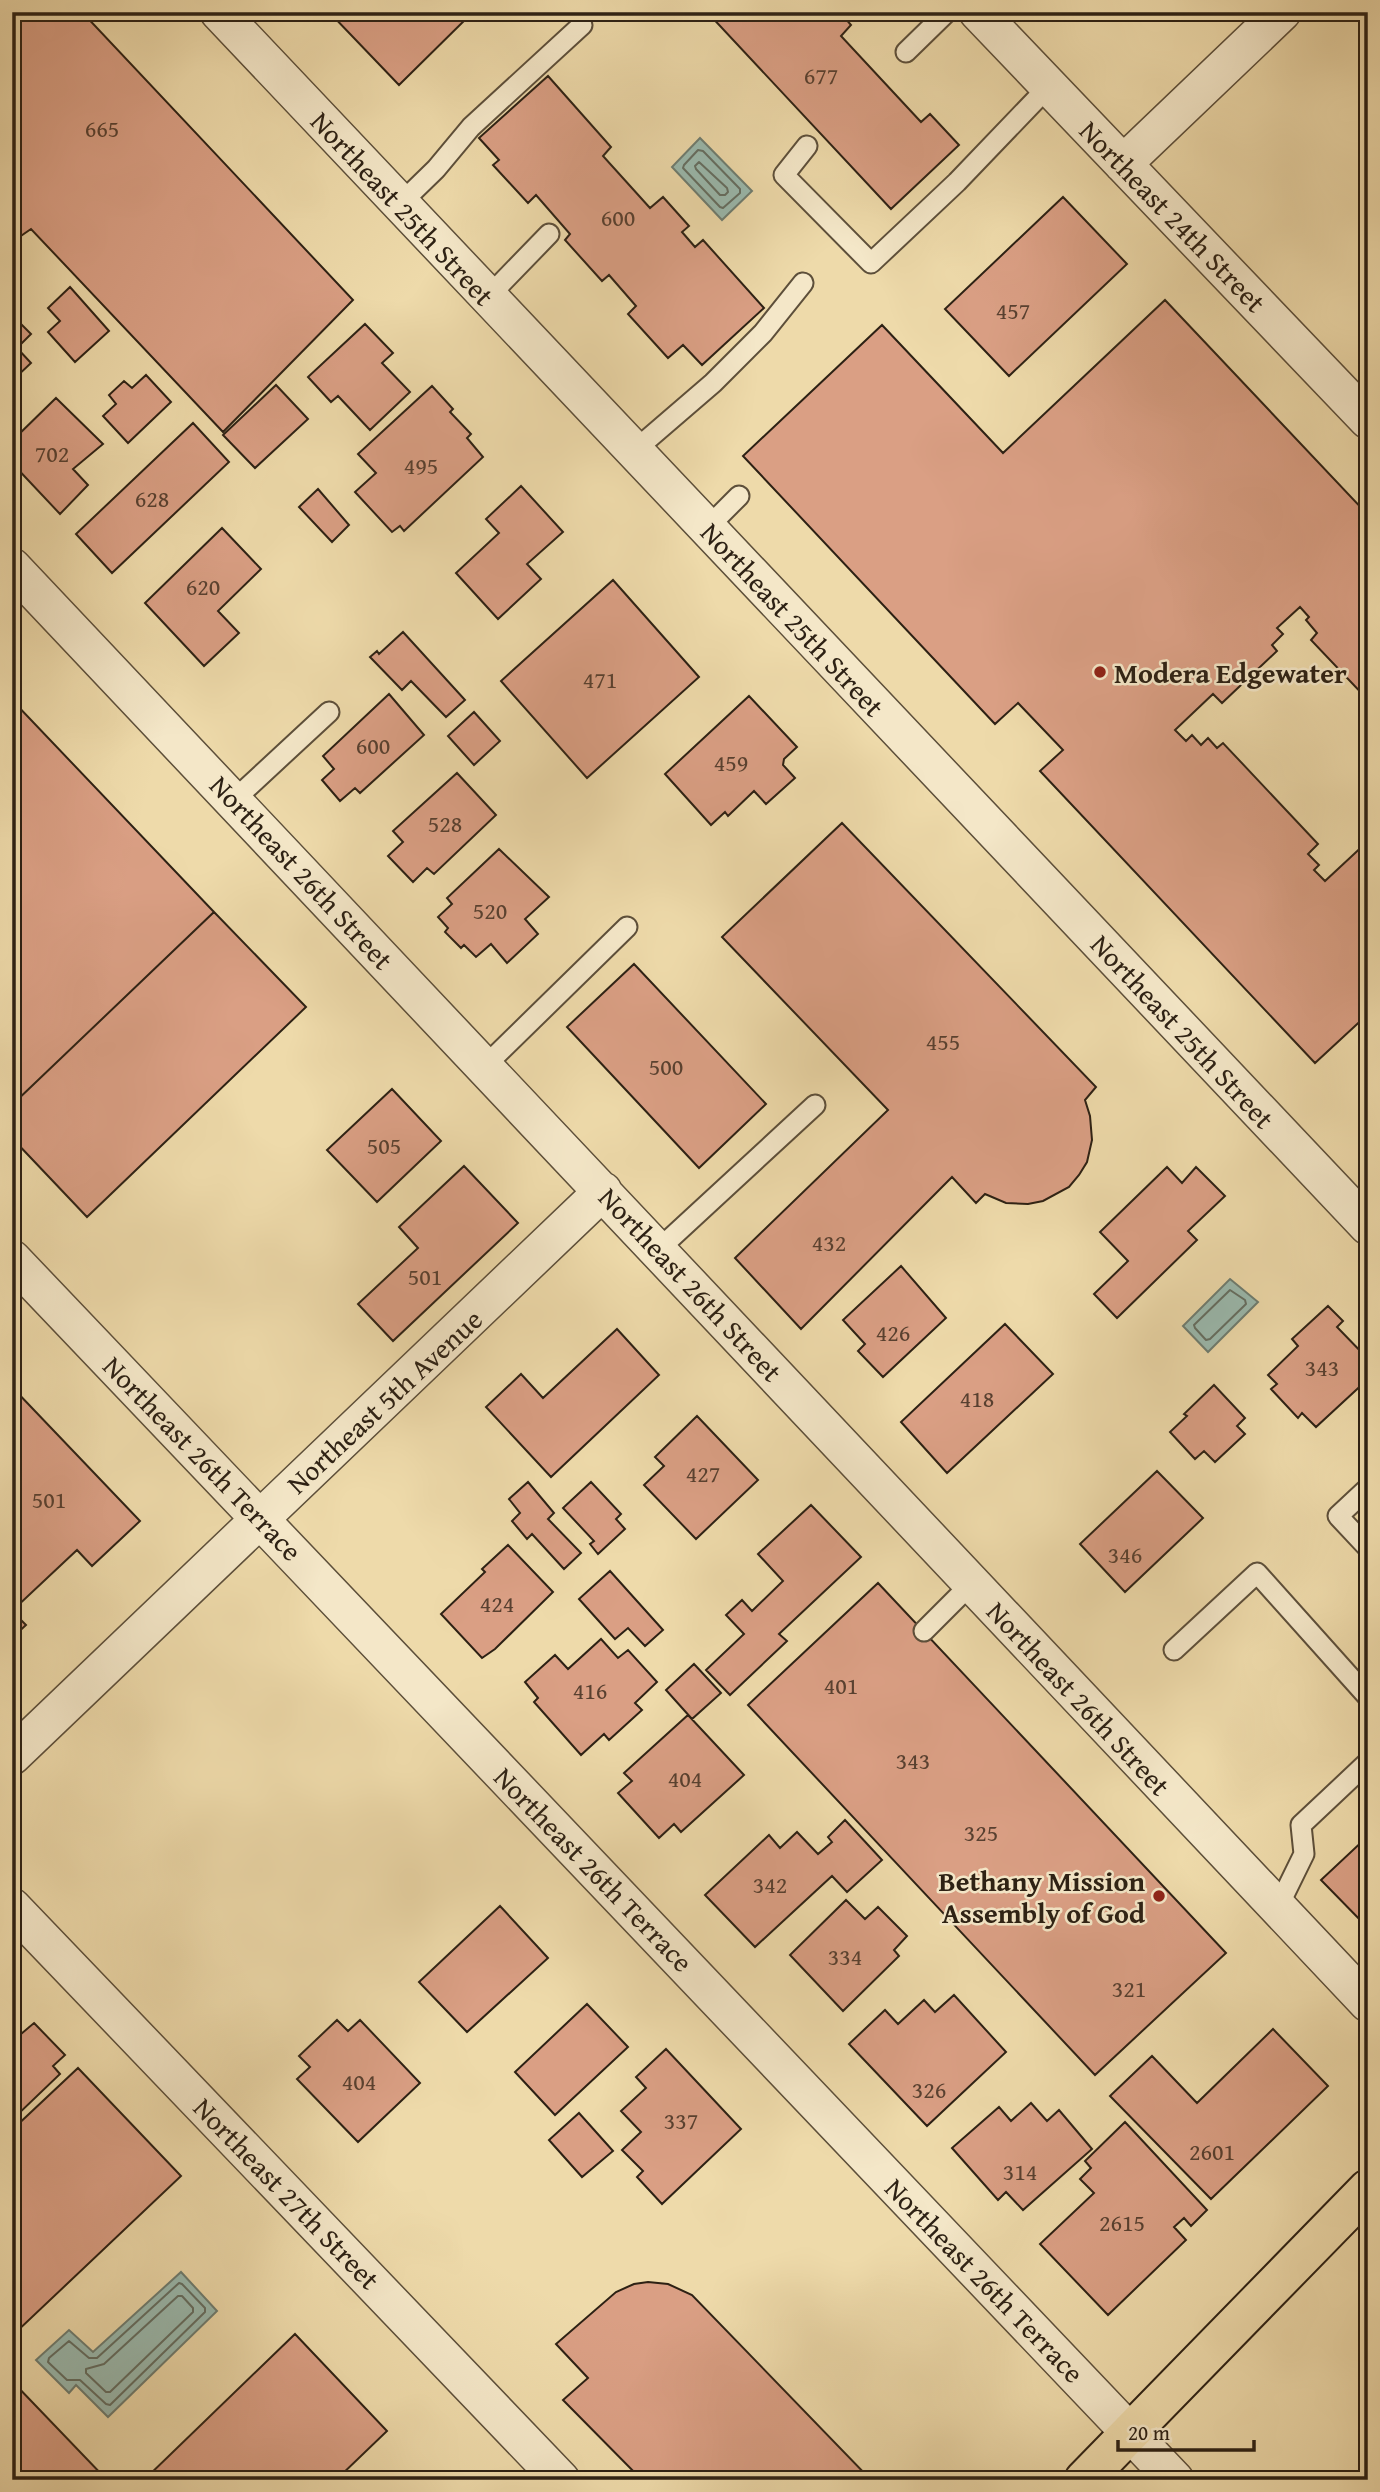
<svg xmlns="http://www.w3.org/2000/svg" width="1380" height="2492" viewBox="0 0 1380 2492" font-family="'Gentium Book Plus',serif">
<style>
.water{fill:#9abaaf;stroke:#6e7d71;stroke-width:2}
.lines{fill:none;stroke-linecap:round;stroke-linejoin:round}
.shore{stroke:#646e62;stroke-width:2}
.building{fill:#da9f84;stroke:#2d2114;stroke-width:2}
.service-casing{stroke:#5d4f3a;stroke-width:23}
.minor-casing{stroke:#5d4f3a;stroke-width:40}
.primary-casing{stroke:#2d2114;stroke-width:42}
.service{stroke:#f4e7c8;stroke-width:19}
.minor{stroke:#f4e7c8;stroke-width:37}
.primary{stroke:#eedaaa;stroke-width:38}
.poi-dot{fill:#8f2418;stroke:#f4e7c8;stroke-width:2.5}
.labels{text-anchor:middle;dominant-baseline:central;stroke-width:5;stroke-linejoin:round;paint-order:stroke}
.number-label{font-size:24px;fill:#584030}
.street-label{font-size:28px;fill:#2d2114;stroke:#f4e7c8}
.poi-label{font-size:28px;font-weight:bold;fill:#2d2114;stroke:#f4e7c8;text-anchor:start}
</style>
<rect width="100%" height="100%" fill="#eedaaa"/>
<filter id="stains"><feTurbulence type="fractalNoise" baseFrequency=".00286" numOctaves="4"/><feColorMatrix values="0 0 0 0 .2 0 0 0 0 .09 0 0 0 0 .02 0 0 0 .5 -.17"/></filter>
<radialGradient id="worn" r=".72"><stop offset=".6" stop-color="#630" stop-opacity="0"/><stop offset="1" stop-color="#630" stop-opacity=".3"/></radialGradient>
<path class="water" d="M700,138l52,53 -30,29 -50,-53z
M1230,1279l28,23 -50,50 -25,-26z
M181,2272l36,39 -109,106 -32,-32 -7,8 -33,-33 33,-30 24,22z"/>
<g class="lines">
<path class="shore" d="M698,150l5,1 37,38v4l-17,15 -3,-1 -37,-39 1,-3z
M699,162l28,26 1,4 -3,3h-5l-24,-26 -1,-3z
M1230,1290l15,10 1,4 -36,35 -4,1 -11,-12 -1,-3z
M179,2283l3,1 23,24v4l-95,93 -4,-1 -26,-24h-13l-19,-18 1,-4 20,-17 20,17h8z
M178,2296h4l11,12v4l-83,80h-4l-20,-19v-4l18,-5z"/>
</g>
<path class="building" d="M30,12h52l271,288 -130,132 -192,-203 -19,13v-214z
M329,12h144l-74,73z
M707,12h133l11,13 -10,11 80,86 9,-8 29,31 -68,64z
M548,76l63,71 -8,9 47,52 13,-11 26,29 -7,6 13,15 8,-7 61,68 -62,57 -19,-20 -15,13 -40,-44 8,-8 -27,-31 -7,6 -37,-41 5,-6 -34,-39 -8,8 -35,-38 6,-5 -20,-22z
M1063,197l64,67 -118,112 -64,-67z
M70,287l39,44 -34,31 -27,-30 12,-11 -12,-13z
M1165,300l203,215v185l-57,-60 6,-7 -11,-13 3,-3 -9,-10 -23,21 6,6 -11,11 5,6 -55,52 -9,-9 -38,36 11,11 6,-6 9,10 7,-7 9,10 6,-5 95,101 -10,10 11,11 -5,5 11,11 43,-40v173l-53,49 -275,-292 23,-21 -45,-47 -23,21 -252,-268 139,-131 121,128z
M12,315l19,19 -14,14 14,15 -19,18z
M365,324l28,29 -11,10 28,29 -40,38 -32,-34 -7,6 -23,-25z
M146,375l25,27 -43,41 -25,-27 13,-12 -7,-9 15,-14 8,7z
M276,385l32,34 -53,49 -32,-33z
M432,386l21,23 -3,3 21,22 -4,4 16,19 -79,74 -4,-5 -8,6 -37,-40 21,-19 -18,-19z
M56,398l47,46 -30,25 15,16 -28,29 -48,-51v-22z
M193,423l36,39 -117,111 -36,-39z
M521,486l42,46 -36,32 14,15 -43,40 -42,-46 43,-40 -13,-14z
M318,489l31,36 -17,17 -33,-35z
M222,528l39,41 -43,42 21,22 -35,33 -59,-63z
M613,580l86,97 -112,101 -86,-97z
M403,632l62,68 -19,17 -35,-36 -9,9 -32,-33 7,-6 2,3z
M389,694l35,41 -64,58 -5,-5 -15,13 -18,-21 12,-11 -11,-13z
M749,696l48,51 -13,12 -1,6 12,13 -29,26 -12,-13 -26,25 -3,-4 -14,13 -46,-51z
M12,700l202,212 -202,193z
M474,712l26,29 -26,24 -26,-29z
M457,773l39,42 -62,59 -7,-6 -14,14 -25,-26 15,-14 -10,-11z
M842,823l254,264 -11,13 5,16 2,24 -5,22 -8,13 -10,12 -26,14 -15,3 -22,-1 -21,-9 -9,9 -24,-26 -151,152 -66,-71 153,-148 -166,-173z
M499,849l50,48 -24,22 13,15 -31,29 -16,-19 -15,13 -12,-12 -3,3 -16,-16 3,-4 -10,-11 14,-13 -5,-6z
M214,912l92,95 -219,210 -75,-79v-33z
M634,964l132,140 -67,64 -132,-141z
M392,1089l49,52 -64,61 -50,-52z
M464,1166l54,57 -125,118 -35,-37 60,-56 -19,-21z
M1167,1167l15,16 14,-16 29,29 -37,35 9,9 -80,78 -23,-24 34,-33 -28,-29z
M901,1266l45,52 -63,59 -25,-26 7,-7 -22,-24z
M1328,1306l15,15 -6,6 31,32v20l-52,48 -14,-14 -4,5 -27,-29 6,-5 -9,-9 30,-29 -6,-7z
M1005,1324l48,50 -106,99 -46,-51z
M617,1329l42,46 -108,102 -65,-70 35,-33 22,24z
M1214,1385l31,33 -8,8 8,8 -30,28 -11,-11 -9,8 -25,-27 17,-16 -3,-2z
M12,1387l128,134 -48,45 -15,-16 -65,61z
M697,1416l61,64 -62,59 -52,-54 20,-19 -9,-9z
M1157,1471l46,47 -78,74 -45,-48z
M528,1482l26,31 -6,6 33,34 -17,16 -32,-35 -5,5 -15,-18 8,-8 -11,-14z
M591,1482l30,32 -5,5 9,10 -27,25 -8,-10 4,-3 -31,-33z
M811,1505l50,52 -82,77 8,7 -57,54 -24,-25 38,-36 -18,-19 16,-15 10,11 31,-30 -25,-27z
M508,1545l45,47 -58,57 -13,9 -41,-44 44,-42 -3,-3z
M610,1571l53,59 -18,16 -17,-18 -13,11 -36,-40z
M878,1583l348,370 -131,122 -347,-370z
M12,1611l14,14 -14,13z
M601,1639l17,19 10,-8 29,32 -22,21 7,7 -33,30 -5,-6 -23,21 -47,-53 4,-4 -13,-16 30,-27 13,14z
M694,1664l27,29 -29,26 -26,-29z
M688,1715l56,60 -63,57 -7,-8 -15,14 -41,-45 14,-12 -8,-8z
M845,1820l37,40 -35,32 -15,-16 -77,71 -50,-52 64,-60 11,13 17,-16 21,22 14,-12 -4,-5z
M1368,1836v92l-47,-48z
M846,1900l19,19 13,-12 29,29 -13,14 5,6 -56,55 -53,-56z
M500,1906l48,52 -81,74 -48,-50z
M954,1995l52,57 -79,74 -78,-82 36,-34 13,14 26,-24 11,12z
M587,2004l41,43 -73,68 -40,-43z
M337,2020l11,11 12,-11 60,63 -62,59 -61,-63 13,-12 -11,-11z
M34,2023l31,32 -12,11 7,8 -48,46v-93l9,7z
M1273,2029l55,57 -117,113 -101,-103 42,-40 45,47z
M666,2049l75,80 -79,75 -25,-27 6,-6 -21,-21 19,-18 -20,-21 25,-23 -10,-11z
M78,2068l103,108 -169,160v-206z
M1031,2103l16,18 12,-11 33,39 -69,61 -17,-18 -8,8 -46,-52 47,-41 12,14z
M579,2113l34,38 -31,26 -33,-37z
M1125,2122l82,88 -16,16 -7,-8 -10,9 12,13 -78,75 -68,-71 54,-51 -14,-14 11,-11 -6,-7z
M648,2282l20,2 24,11 179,185h-229l-79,-80 25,-22 -32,-34 60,-52 18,-8z
M295,2334l92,97 -51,49h-192z
M12,2381l95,99h-95z"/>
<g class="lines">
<defs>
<path id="service" d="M906,52l41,-40
M807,146l-23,29 87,88 86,-81 92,-96
M399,205l37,-36 35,-42 111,-102
M487,298l62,-64
M634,451l79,-68 50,-50 40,-50
M707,528l32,-32
M234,800l95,-88
M485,1066l142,-139
M659,1249l156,-144
M1368,1488l-30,28 30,32
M924,1631l48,-48
M1174,1650l83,-77 111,124
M1277,1909l27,-55 -3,-29 67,-63"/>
<path id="minor" d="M219,12l1149,1214
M978,12l390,408
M1123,164l159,-152
M12,567l1356,1436
M12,1259l1163,1221
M12,1756l591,-565
M12,1907l549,573"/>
<path id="primary" d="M1084,2480l284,-291"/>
</defs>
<use href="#service" class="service-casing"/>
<use href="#minor" class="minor-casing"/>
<use href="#primary" class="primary-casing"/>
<use href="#service" class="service"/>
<use href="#minor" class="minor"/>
<use href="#primary" class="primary"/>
</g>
<g class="poi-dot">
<circle cx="1100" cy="672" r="7"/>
<circle cx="1159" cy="1896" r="7"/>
</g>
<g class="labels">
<g class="number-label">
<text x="821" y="75">677</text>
<text x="102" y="128">665</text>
<text x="618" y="217">600</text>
<text x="1013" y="310">457</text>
<text x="52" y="453">702</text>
<text x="421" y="465">495</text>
<text x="152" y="498">628</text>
<text x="203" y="586">620</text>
<text x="600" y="679">471</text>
<text x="373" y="745">600</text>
<text x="731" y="762">459</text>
<text x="445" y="823">528</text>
<text x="490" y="910">520</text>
<text x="943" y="1041">455</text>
<text x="666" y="1066">500</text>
<text x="384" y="1145">505</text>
<text x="829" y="1242">432</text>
<text x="425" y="1276">501</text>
<text x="893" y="1332">426</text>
<text x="1322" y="1367">343</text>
<text x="977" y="1398">418</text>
<text x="703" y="1473">427</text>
<text x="49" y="1499">501</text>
<text x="1125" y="1554">346</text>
<text x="497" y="1603">424</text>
<text x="841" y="1685">401</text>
<text x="590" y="1690">416</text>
<text x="913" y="1760">343</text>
<text x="685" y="1778">404</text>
<text x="981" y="1832">325</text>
<text x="770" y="1884">342</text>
<text x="845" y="1956">334</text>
<text x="1129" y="1988">321</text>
<text x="359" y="2081">404</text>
<text x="929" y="2089">326</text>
<text x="681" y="2120">337</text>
<text x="1212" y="2151">2601</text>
<text x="1020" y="2171">314</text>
<text x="1122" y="2222">2615</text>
</g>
<g class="street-label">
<text transform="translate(403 208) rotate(47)">Northeast 25th Street</text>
<text transform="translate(1173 216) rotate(46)">Northeast 24th Street</text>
<text transform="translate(793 619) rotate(47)">Northeast 25th Street</text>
<text transform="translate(302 872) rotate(47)">Northeast 26th Street</text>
<text transform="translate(1183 1031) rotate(47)">Northeast 25th Street</text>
<text transform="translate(691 1284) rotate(47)">Northeast 26th Street</text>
<text transform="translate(384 1401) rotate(-43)">Northeast 5th Avenue</text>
<text transform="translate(203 1458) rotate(46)">Northeast 26th Terrace</text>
<text transform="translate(1079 1698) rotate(47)">Northeast 26th Street</text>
<text transform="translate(594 1869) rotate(46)">Northeast 26th Terrace</text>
<text transform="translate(287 2193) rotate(46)">Northeast 27th Street</text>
<text transform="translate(985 2280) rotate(46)">Northeast 26th Terrace</text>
</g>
<g class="poi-label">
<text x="1114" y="672">Modera Edgewater</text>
<text x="1145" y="1880" text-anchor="end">Bethany Mission<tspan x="1145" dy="32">Assembly of God</tspan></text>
</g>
</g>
<rect width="1380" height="2492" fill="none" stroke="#eedaaa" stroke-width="42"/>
<rect x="14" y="14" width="1352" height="2464" fill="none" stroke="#2d2114" stroke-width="3.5"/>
<rect x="21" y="21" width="1338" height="2450" fill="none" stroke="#2d2114" stroke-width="2"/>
<path d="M1118 2440v10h136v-10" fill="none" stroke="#2d2114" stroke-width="3.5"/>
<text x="1128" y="2440" font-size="21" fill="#2d2114" stroke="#f4e7c8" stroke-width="5" paint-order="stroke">20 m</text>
<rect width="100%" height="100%" filter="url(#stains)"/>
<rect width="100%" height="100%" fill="url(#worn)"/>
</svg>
